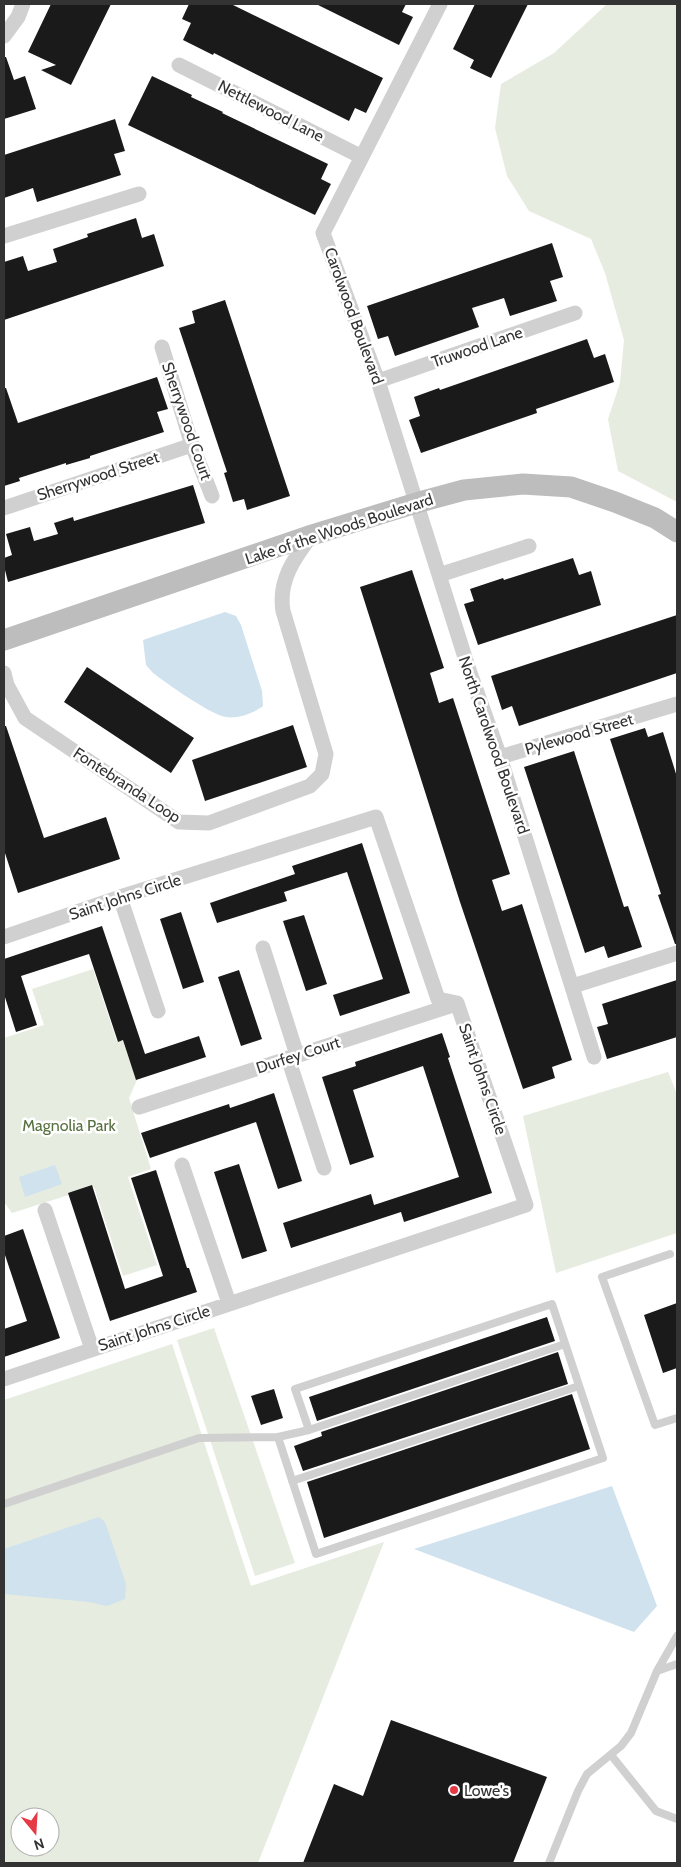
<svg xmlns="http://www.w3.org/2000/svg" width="681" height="1867" viewBox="0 0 681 1867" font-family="Cabin,sans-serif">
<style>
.green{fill:#e6ecdf;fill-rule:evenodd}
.water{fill:#cfe2ee}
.building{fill:#1a1a1a}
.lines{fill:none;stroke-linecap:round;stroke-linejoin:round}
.lane{stroke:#d0d0d0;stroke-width:8}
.street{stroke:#d0d0d0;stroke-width:15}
.secondary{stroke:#bdbdbd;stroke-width:21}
.poi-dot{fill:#e63946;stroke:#fff;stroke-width:2}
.labels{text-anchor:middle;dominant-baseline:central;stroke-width:5;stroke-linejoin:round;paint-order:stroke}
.street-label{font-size:16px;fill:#333;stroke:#fff}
.park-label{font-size:16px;fill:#56703f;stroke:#fff}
.poi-label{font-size:16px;fill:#333;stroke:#fff;text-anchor:start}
</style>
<rect width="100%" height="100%" fill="#fff"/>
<path class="green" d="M607,4h70v498l-59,-31 -10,-52 12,-36 4,-43 -19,-67 -14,-34 -62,-28 -22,-35 -12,-48 6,-44 53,-31z
M93,969l24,73 7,-2 13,40 -8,18 22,71 -23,8 29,88 -34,11 -29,-89 -82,26 -8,-11v-164l40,-13 -12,-36z
M668,1072l9,22v139l-121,40 -33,-157z
M214,1328l81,235 -40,13 -78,-236z
M172,1344l79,242 133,-44 -126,321h-254v-463zM20,1817h30v30h-30z"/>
<path class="water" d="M225,612l11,4 5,9 21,66 1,15c-9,7 -25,13 -37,11 -15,-2 -60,-34 -73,-44l-7,-8 -3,-25z
M55,1165l7,19 -37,13 -6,-20z
M612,1486l45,120 -23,26 -220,-83z
M99,1517l6,5 21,62 -1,15 -18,7 -18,-4 -85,-8v-45z"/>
<path class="building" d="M51,4h60l-40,81 -30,-15 15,-5 -28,-13z
M189,4h42l152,74 -17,35 -11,-5 -6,13 -135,-68 -1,2 -30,-15 8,-17 -9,-4z
M316,4h90l-4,8 11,5 -14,28z
M475,4h53l-37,74 -21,-10 4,-8 -21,-11z
M4,57h2l8,23 11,-4 11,33 -32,10z
M152,76l40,19 -1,2 32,15 -1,1 106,51 -7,15 10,5 -16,31 -187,-90z
M115,119l10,32 -11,3 7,21 -84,27 -4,-14 -29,10v-43z
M136,218l6,20 12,-4 10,32 -160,54v-58l19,-6 5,15 29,-9 -4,-13 35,-12 -1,-3z
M552,243l11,34 -13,4 7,20 -47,15 -6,-18 -32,10 7,19 -84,29 -7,-20 -10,3 -11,-33z
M225,300l65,196 -43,14 -3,-11 -11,3 -9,-29 3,-1 -48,-144 16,-5 -3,-12z
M587,339l7,19 11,-4 9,28 -78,27 1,4 -116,40 -12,-33 11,-4 -6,-19 25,-9 1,2z
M157,377l11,32 -11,3 7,20 -74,24v2l-24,7v-2l-47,15 1,3 -16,5v-98h2l12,35z
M193,485l12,38 -197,59 -4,-16v-8l8,-3 -6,-21 24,-7 4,14 24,-7 -4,-11 19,-6 1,4z
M573,558l6,17 12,-4 10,34 -123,40 -14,-41 10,-3 -4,-12 33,-11 1,2z
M412,570l32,98 -14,5 9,30 14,-5 57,176 -18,6 10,31 20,-7 50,156 -20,7 3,11 -32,11 -63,-187 -100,-315z
M677,615v58l-158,53 -7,-20 -10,4 -11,-34z
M87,667l107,71 -23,35 -107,-71z
M293,725l14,42 -102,34 -13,-41z
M4,726h2l38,112 62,-21 14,42 -102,34 -14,-43z
M645,728l3,9 15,-5 14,45v167h-2l-17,-49 3,-1 -51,-155z
M574,751l50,156 4,-1 14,41 -34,11 -4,-12 -19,7 -61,-186z
M362,843l48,150 -70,23 -7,-21 50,-16 -36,-107 -63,20 3,9 -70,22 -7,-20 85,-29 -3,-8z
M181,912l23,70 -21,7 -23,-70z
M304,915l23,69 -21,7 -23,-70z
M102,926l43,128 54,-18 7,21 -70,23 -13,-40 -5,2 -29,-88 -68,22 16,49 -21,7 -12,-38v-35z
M239,970l23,69 -21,7 -23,-69z
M677,980v57l-70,22 -10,-32 11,-3 -6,-20z
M442,1033l8,24 -2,1 44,135 -88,29 -3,-10 -110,36 -8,-25 88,-29 3,11 85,-28 -36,-111 -70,24 21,67 -24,8 -28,-88 34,-11 -1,-4z
M274,1093l28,88 -24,8 -22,-67 -106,36 -9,-25 88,-29 1,4z
M239,1164l28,87 -25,8 -28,-87z
M156,1170l31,98h2l8,24 -87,29 -42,-128 24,-8 33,104 38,-13 -32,-98z
M23,1229l37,109 -56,19v-28l23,-8 -23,-69v-16z
M677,1303v65l-14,5 -19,-58z
M547,1317l8,24 -238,80 -8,-24z
M558,1352l10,32 -265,87 -9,-25 28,-10 -1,-4z
M274,1389l9,29 -22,7 -10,-29z
M572,1394l18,55 -266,89 -17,-56z
M391,1720l156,57 -34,86h-210l31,-79 29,12z"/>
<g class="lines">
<path class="lane" d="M670,1254l-68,23 53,148 22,-7
M278,1437l31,-7
M292,1481l287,-95
M4,1504l195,-66 79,-1 38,117 287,-96 -51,-154 -257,85 14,41 256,-86
M657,1671l20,-35
M611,1755l45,56 21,8
M549,1863l29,-72 9,-17 34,-28 10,-13 26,-62 20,-7"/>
<path class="street" d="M440,4l-117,229 55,148 90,286 32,90 94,300
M4,36l14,-19 5,-13
M179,65l183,92
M4,236l135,-42
M162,347l30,98 20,51
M378,381l197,-68
M4,508l188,-63
M439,575l90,-29
M4,673l3,12 18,33 154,104 30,1 101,-37 12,-12 4,-20 -43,-143c-5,-30 11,-53 29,-76
M500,757l177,-53
M120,897l38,114
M4,937l116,-40 256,-80 62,182 19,4
M263,948l34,107
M573,986l104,-33
M288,1058l36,110
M139,1107l317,-103
M182,1165l47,138
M45,1210l47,139
M4,1379l522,-174 -69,-202"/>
<path class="secondary" d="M4,640l308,-105 104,-32 48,-13 59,-6 48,3 44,15 40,16 22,14"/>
</g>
<circle class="poi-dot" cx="454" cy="1790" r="5"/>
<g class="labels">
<g class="street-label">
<text transform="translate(271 111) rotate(27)">Nettlewood Lane</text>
<text transform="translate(354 316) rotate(70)">Carolwood Boulevard</text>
<text transform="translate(477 347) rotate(-19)">Truwood Lane</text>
<text transform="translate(187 421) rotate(71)">Sherrywood Court</text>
<text transform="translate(98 476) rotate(-18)">Sherrywood Street</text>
<text transform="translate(339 529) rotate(-18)">Lake of the Woods Boulevard</text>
<text transform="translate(579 734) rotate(-16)">Pylewood Street</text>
<text transform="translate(494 745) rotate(71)">North Carolwood Boulevard</text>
<text transform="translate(127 785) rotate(33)">Fontebranda Loop</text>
<text transform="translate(125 897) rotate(-18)">Saint Johns Circle</text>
<text transform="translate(298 1055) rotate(-18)">Durfey Court</text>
<text transform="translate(483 1079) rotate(71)">Saint Johns Circle</text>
<text transform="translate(154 1328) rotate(-18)">Saint Johns Circle</text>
</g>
<g class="park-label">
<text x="69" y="1125">Magnolia Park</text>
</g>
<g class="poi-label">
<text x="464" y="1790">Lowe's</text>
</g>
</g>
<rect width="681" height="1867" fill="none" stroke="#333333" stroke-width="10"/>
<g transform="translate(35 1832) rotate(162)"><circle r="24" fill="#ffffff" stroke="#adadad"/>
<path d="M0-4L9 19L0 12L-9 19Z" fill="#e63946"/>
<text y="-8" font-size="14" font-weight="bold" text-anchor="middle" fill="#333333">N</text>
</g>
</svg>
